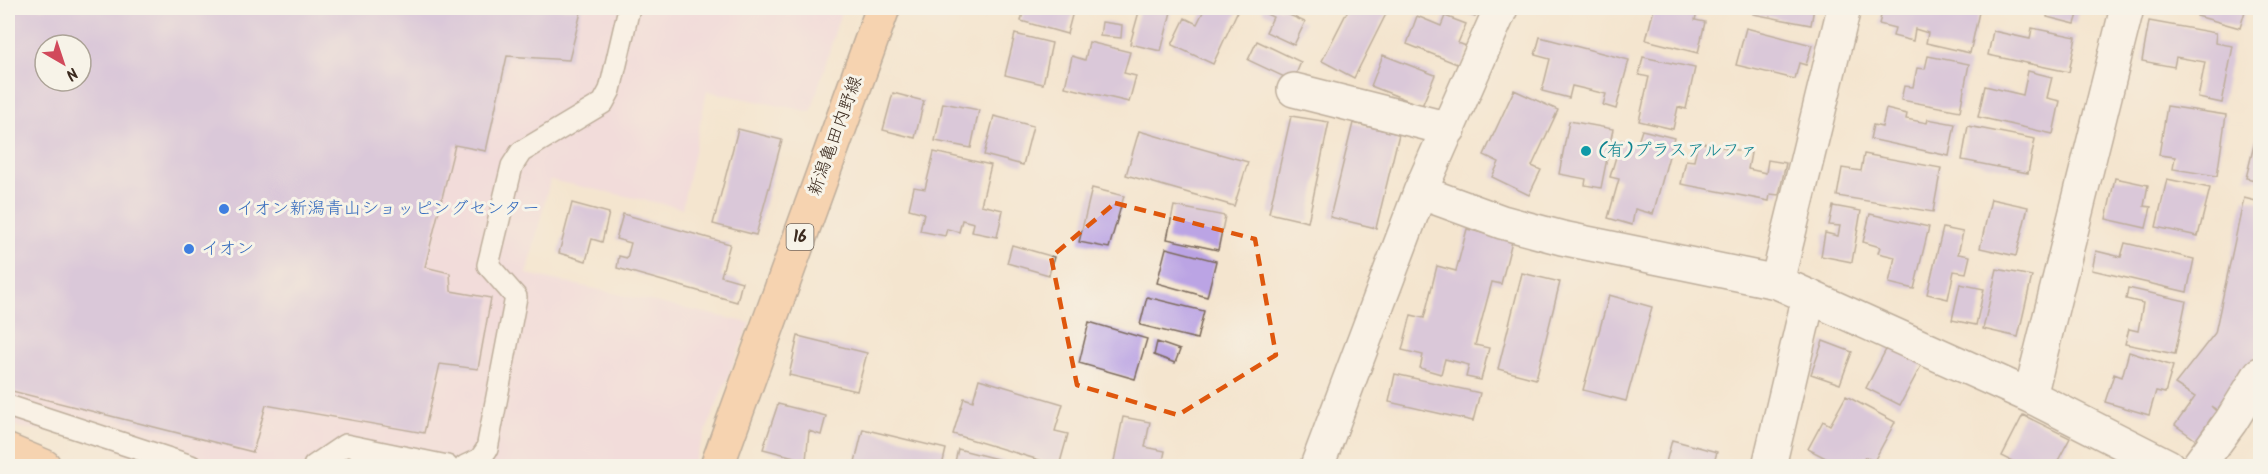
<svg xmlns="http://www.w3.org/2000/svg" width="2268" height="474" viewBox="0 0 2268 474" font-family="Kalam,'Klee One',sans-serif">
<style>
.built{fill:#efd0e6;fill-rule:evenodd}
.building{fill:#bba4e4;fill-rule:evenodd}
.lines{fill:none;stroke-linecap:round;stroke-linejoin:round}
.service-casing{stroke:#7c6b5c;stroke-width:24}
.minor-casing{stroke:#7c6b5c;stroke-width:36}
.primary-casing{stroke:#7c6b5c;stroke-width:36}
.service{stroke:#fff;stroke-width:21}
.minor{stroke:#fff;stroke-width:33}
.primary{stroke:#f9bc8a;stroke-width:33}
.rail{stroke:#3b2a1e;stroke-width:4.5;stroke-dasharray:9 4.5;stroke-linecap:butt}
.marked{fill:none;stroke:#df570d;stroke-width:4.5;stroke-dasharray:12 8;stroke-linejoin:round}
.culture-dot{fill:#0f9aa8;stroke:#f7f3e8;stroke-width:2}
.shop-dot{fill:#3f7fe0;stroke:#f7f3e8;stroke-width:2}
.labels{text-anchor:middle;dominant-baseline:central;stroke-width:6;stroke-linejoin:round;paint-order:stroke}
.shield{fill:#f7f3e8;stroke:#73665b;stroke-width:1.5}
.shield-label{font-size:16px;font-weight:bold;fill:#3b2a1e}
.street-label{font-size:18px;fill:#3b2a1e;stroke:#f7f3e8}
.culture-label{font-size:18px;fill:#0d838f;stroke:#f7f3e8;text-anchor:start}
.shop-label{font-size:18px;fill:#366cbe;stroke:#f7f3e8;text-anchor:start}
</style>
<rect width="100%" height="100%" fill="#f7f3e8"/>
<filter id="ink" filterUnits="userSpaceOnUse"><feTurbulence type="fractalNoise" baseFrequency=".0167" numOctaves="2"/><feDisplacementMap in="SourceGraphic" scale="12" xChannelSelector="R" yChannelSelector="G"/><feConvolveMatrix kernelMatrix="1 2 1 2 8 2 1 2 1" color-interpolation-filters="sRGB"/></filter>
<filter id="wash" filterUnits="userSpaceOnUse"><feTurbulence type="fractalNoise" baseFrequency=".008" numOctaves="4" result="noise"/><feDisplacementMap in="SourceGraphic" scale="24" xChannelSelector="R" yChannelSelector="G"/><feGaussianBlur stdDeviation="1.35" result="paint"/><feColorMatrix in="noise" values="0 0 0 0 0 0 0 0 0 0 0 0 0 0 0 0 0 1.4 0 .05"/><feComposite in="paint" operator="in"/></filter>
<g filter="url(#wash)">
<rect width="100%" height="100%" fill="#f4e5cf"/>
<path class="built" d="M8,8h834l-31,104 -104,-21 -25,117 -132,-28 -23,94 223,49 -58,143h-541l-64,-31 -67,-7 -12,-6zM45,45h36v36h-36z"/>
<g id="blocks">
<path class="building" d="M8,8h574l-13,52 -62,-4 -21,95 -31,-6 -30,122 25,6 1,18 40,7 -13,71 -38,-5 -16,69 -158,-28 -13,47 -245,-62zM45,45h36v36h-36z
M1024,8h50l-7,26 -46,-13z
M1140,8l31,4 -10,39 -31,-7z
M1205,8h34l-26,56 -41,-19 13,-27 12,6z
M1264,8h27l-4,6 18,8 -11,23 -28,-13 7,-15 -11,-5z
M1349,8h40l-35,70 -32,-17z
M1453,8h26l-4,9z
M1654,8h44l-3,12 10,2 -7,31 -52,-13z
M1754,8h60l-3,17 -58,-11z
M1883,8h77l19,4 -9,41 -44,-10 2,-10 -13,-4 -2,12 -20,-5 2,-8 -16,-4z
M2040,8h40l-5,16 -28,-7 1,-7z
M2199,8h47l-6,20 -43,-12z
M1417,16l24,10 4,-10 21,8 -8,19 11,4 -7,19 -55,-22z
M2149,21l67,12 -1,10 18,3 -11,57 -24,-5 7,-36 -29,-5 -2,10 -32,-6z
M1102,22l20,3 -1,13 -21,-2z
M1746,28l66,17 -6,20 -7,-2 -4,16 -59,-14z
M2032,28l44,9 -7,35 -81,-17 5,-24 37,8z
M1015,34l37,9 -9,41 -38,-9z
M1540,37l89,23 -13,49 -13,-4 3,-11 -34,-8 -3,12 -27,-7 8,-32 -15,-4z
M1257,41l44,21 -8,19 -45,-21z
M1089,42l41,10 -6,21 12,3 -7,26 -64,-15 7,-31 13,4z
M1383,55l52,20 -13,31 -51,-20z
M1928,56l41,8 -9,47 -59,-11 3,-14 9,1 4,-19 8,1z
M1643,57l52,11 -9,41 -8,-2 -5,22 -34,-8 10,-44 -10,-2z
M2028,71l24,6 -5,21 13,3 -7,33 -75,-17 7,-31 38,9z
M1514,90l44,20 -26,56 9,4 -12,25 -37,-18 7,-15 -15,-7z
M893,93l31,8 -9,37 -32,-8z
M943,103l36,7 -8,38 -36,-7z
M2167,106l59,9 -9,61 -44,-7 2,-12 -16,-2z
M1886,109l21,5 -1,5 21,4 1,-4 27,5 -6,32 -79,-17 3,-14 9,2z
M994,116l39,10 -10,39 -39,-10z
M1291,116l38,6 -21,100 -39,-9z
M2260,120v61l-14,-3z
M1569,121l44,8 -12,59 -16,-3 1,-6 -27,-5z
M1353,123l46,11 -23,94 -46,-11z
M1968,126l67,13 -7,34 -66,-13z
M738,129l44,11 -26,95 -43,-11z
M1642,130l32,8 -21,76 -18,-5 -3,16 -24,-7 11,-39 -9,-2 11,-37 16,5z
M1139,131l109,31 -14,44 -108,-31z
M1698,142l53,11 -3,16 18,4 2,-13 18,3 -7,32 -9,-1 -1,7 -88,-17 5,-24 8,1z
M934,152l57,13 -10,40 22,5 -6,27 -25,-5 2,-9 -12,-3 -3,12 -12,-3 -2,7 -25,-5 4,-18 -15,-4 5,-22 11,2z
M1864,154l77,14 -8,44 -96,-16 5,-28 19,3z
M2115,178l33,7 -4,21 7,1 -5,21 -40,-9z
M2167,179l43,9 -12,48 -42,-9z
M1092,188l32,8 -15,52 -30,-6z
M2244,198l16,4v148l-43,60 -6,-4 5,5 -20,29 -21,-15 20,-28 -20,-13 40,-51z
M1991,199l37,8 -12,49 -36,-8z
M572,203l37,10 -7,29 -10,-3 -6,22 -27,-8z
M1174,206l51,10 -7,34 -51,-11z
M1833,206l28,5 -9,51 -31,-6 4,-23 13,3 2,-10 -11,-1z
M623,214l107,30 -9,32 21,6 -5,20 -120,-34 2,-12 8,2 4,-15 -15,-4z
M1870,214l59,13 -15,62 -25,-6 6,-26 -17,-4 2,-6 -17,-5z
M1943,228l20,4 -5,22 12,2 -4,17 -12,-2 -6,28 -21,-5z
M1467,229l45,12 -11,43 -9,-2 -17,63 14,3 -8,32 -15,-3 3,-12 -24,-6 -4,15 -21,-6 3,-13 -21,-5 9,-35 13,3 13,-52 19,5z
M2125,243l69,16 -7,33 -95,-22 4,-19 25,6z
M1012,245l42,12 -5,18 -42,-12z
M1166,248l50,13 -9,36 -50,-14z
M1997,269l35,7 -14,61 -35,-8z
M1522,273l38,9 -24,97 -38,-10z
M1960,284l24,5 -8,36 -24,-5z
M2128,288l58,13 -11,53 -50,-10 4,-15 9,2 5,-28 -17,-4z
M1609,295l43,12 -26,94 -43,-11z
M1147,297l57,14 -7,28 -57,-14z
M1089,322l58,17 -12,40 -56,-16z
M798,336l69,17 -10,38 -68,-16z
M1823,341l29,11 -12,32 -29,-10z
M1157,342l23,8 -5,13 -21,-8z
M1890,342l34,18 -24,45 -34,-17z
M2129,352l44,14 -8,27 -9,-2 -7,24 -44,-13 9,-28 8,3z
M1395,374l85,19 -7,28 -84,-19z
M979,379l84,25 -8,27 13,3 -9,32 -106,-32 11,-36 9,3z
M1846,396l49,26 -21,39 -9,-4 -5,9h-19l-33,-17 15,-28 7,4z
M778,404l48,12 -5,19 -12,-4 -3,29 -43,-11z
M2023,415l47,23 -15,28h-33l-20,-10z
M1123,417l27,5 -5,25 20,4 -3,15h-49z
M863,429l83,20 -4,17h-88z
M1672,440l45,12 -4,14h-48z
M958,449l47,12 -2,5h-49z"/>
</g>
</g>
<g filter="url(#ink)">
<use href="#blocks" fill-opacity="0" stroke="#7c6b5c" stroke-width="1.5"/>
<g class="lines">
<defs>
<path id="service" d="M8,406l183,60
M314,466l31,-21 102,21
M465,466l15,-7 7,-10 29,-152 -28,-32 24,-99 9,-14 82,-49 7,-13 19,-82"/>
<path id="minor" d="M1294,90l155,39
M1420,192l82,30 60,16 215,44 253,114 138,70
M1777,282l67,-274
M2030,396l97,-388
M1317,466l103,-274 81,-184
M1769,466l40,-170
M2198,466l33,-45 29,-47"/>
<path id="primary" d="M8,451l36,15
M717,466l166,-458"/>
</defs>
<use href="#service" class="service-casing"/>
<use href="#minor" class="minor-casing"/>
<use href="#primary" class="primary-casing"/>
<use href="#service" class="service"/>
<use href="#minor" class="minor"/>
<use href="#primary" class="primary"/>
<path class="rail" d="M2252,466l8,-12"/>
</g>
</g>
<path d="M0 0H2268V474H0ZM1115,203l140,36 21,116 -98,60 -101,-30 -26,-128z" fill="#f4e5cf" fill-opacity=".55" fill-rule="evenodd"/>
<path class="marked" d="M1115,203l140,36 21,116 -98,60 -101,-30 -26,-128z"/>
<circle class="culture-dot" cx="1586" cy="151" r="6"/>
<g class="shop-dot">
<circle cx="224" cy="209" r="6"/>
<circle cx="189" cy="249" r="6"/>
</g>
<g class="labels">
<rect class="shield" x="786.5" y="224" width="27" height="26" rx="4.5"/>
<g class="shield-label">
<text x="800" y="237">16</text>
</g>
<g class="street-label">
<text transform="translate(836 136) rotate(-70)">新潟亀田内野線</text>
</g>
<g class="culture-label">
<text x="1598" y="151">(有)プラスアルファ</text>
</g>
<g class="shop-label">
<text x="236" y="209">イオン新潟青山ショッピングセンター</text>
<text x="201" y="249">イオン</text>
</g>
</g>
<rect width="2268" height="474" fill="none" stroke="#f7f3e8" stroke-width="30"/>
<g transform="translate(63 63) rotate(141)"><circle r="28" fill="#f7f3e8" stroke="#aca397" stroke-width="1.5"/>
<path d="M0-4.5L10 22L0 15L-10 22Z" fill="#d1495b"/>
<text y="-9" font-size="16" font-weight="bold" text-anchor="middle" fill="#3b2a1e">N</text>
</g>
</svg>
